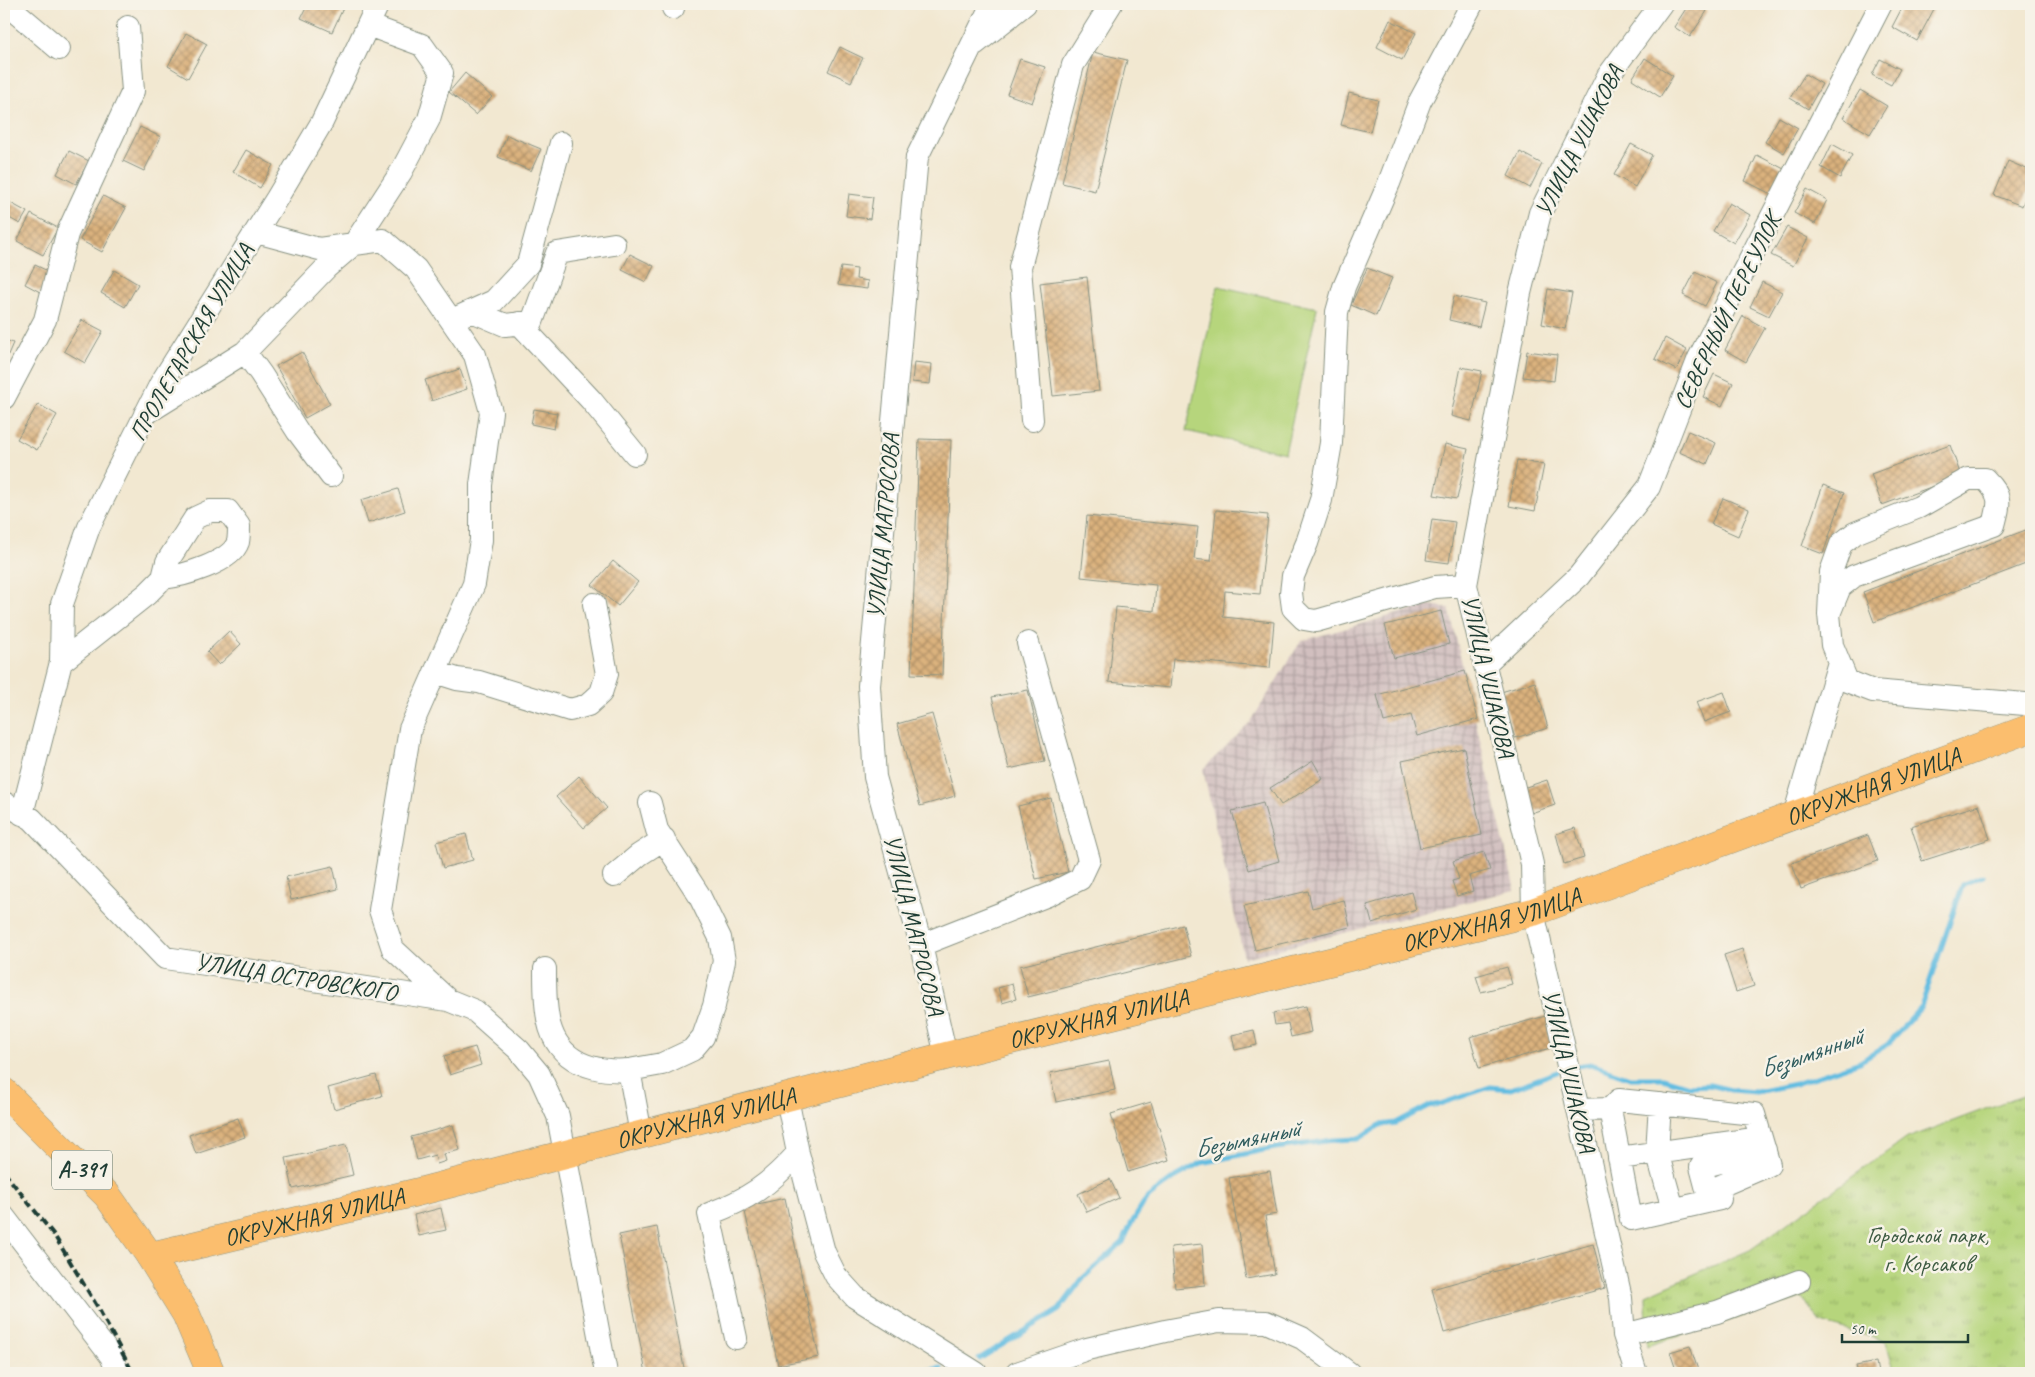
<svg xmlns="http://www.w3.org/2000/svg" width="2035" height="1377" viewBox="0 0 2035 1377" font-family="Caveat,sans-serif">
<style>
.industrial{fill:url(#industrial-grid)}
.green{fill:#b6d57b;stroke:#6a8958}
.park{fill:url(#park-tufts);stroke:#6a8958}
.lines{fill:none;stroke-linecap:round;stroke-linejoin:round}
.stream{stroke:#64bde1;stroke-width:5}
.building{fill:url(#building-cross-hatch)}
.minor-casing{stroke:#889282;stroke-width:24}
.major-casing{stroke:#889282;stroke-width:29}
.highway-casing{stroke:#889282;stroke-width:29}
.minor{stroke:#fff;stroke-width:22}
.major{stroke:#fbbe6e;stroke-width:28}
.highway{stroke:#fbbe6e;stroke-width:28}
.rail{stroke:#1f3d34;stroke-width:4;stroke-dasharray:8 4;stroke-linecap:butt}
.labels{text-anchor:middle;dominant-baseline:central;stroke-width:5;stroke-linejoin:round;paint-order:stroke}
.shield{fill:#f7f3e8;stroke:#60746a;stroke-width:1}
.shield-label{font-size:22px;font-weight:bold;fill:#1f3d34}
.street-label{font-size:24px;fill:#1f3d34;stroke:#f7f3e8}
.park-label{font-size:24px;fill:#3d5b42;stroke:#f7f3e8}
.water-label{font-size:25px;font-style:italic;fill:#305d5f;stroke:#f7f3e8}
</style>
<defs>
<pattern id="industrial-grid" width="8" height="8" patternUnits="userSpaceOnUse" patternTransform="scale(1.25)"><rect width="8" height="8" fill="#d1bfbf"/><path d="M0 4h8M4 0v8" fill="none" stroke="#a99c9c"/></pattern>
<pattern id="park-tufts" width="24" height="20" patternUnits="userSpaceOnUse" patternTransform="scale(1.25)"><rect width="24" height="20" fill="#b6d57b"/><path d="M3 7l-1-3M5 7V3M7 7l1-3M15 17l-1-3M17 17v-4M19 17l1-3" fill="none" stroke="#93ae66"/></pattern>
<pattern id="building-cross-hatch" width="8" height="8" patternUnits="userSpaceOnUse" patternTransform="scale(1.25)"><rect width="8" height="8" fill="#dbb27e"/><path d="M0 0l8 8M0 8l8-8" fill="none" stroke="#b19268"/></pattern>
</defs>
<rect width="100%" height="100%" fill="#f7f3e8"/>
<filter id="ink" filterUnits="userSpaceOnUse"><feTurbulence type="fractalNoise" baseFrequency=".02" numOctaves="2"/><feDisplacementMap in="SourceGraphic" scale="10" xChannelSelector="R" yChannelSelector="G"/><feConvolveMatrix kernelMatrix="1 2 1 2 8 2 1 2 1" color-interpolation-filters="sRGB"/></filter>
<filter id="wash" filterUnits="userSpaceOnUse"><feTurbulence type="fractalNoise" baseFrequency=".0096" numOctaves="4" result="noise"/><feDisplacementMap in="SourceGraphic" scale="20" xChannelSelector="R" yChannelSelector="G"/><feGaussianBlur stdDeviation="1.12" result="paint"/><feColorMatrix in="noise" values="0 0 0 0 0 0 0 0 0 0 0 0 0 0 0 0 0 1.4 0 .05"/><feComposite in="paint" operator="in"/></filter>
<g filter="url(#wash)">
<rect width="100%" height="100%" fill="#f2e8d1"/>
<path class="industrial" d="M1429,605l20,3 66,282 -271,68 -41,-189 47,-46 51,-82z"/>
<path class="green" d="M1218,286l99,22 -32,145 -99,-22z"/>
<path class="park" d="M2031,1092v281h-136l-9,-32 -65,-18 -19,-25 -155,48 -1,-51 104,-45 155,-111z"/>
<g class="lines">
<path class="stream" d="M1577,1066l14,-2 39,14h33l26,8 21,-1 21,5 25,2 39,-8 65,-22 28,-18 33,-37 42,-123 20,-8
M979,1359l80,-49 23,-31 41,-37 8,-18 16,-26 27,-20 27,-15 68,-14 64,-9 25,-1 22,-14 16,-2 32,-17 12,-2 50,-17 21,2 46,-17
M914,1373l27,-5"/>
</g>
<g id="blocks">
<path class="building" d="M308,4h37l-13,28 -31,-14z
M1689,4h7l11,7 -17,26 -16,-10z
M1904,4h20l10,5 -17,32 -25,-14z
M1390,20l26,13 -14,27 -25,-13z
M186,33l21,11 -19,34 -20,-12z
M840,47l23,11 -12,24 -23,-11z
M1093,52l34,8 -32,131 -33,-8z
M1645,58l28,18 -13,21 -28,-18z
M1020,59l25,8 -13,36 -25,-9z
M1880,59l20,10 -9,16 -19,-10z
M465,73l27,24 -16,18 -27,-23z
M1805,74l17,10 -14,25 -18,-11z
M1860,90l27,16 -17,28 -27,-16z
M1349,93l29,7 -8,32 -29,-7z
M1779,117l19,11 -14,25 -19,-11z
M140,127l21,10 -17,34 -21,-10z
M507,135l34,14 -10,22 -33,-14z
M1631,144l21,11 -17,32 -21,-12z
M1832,144l20,11 -12,23 -19,-11z
M246,150l27,15 -13,23 -27,-16z
M69,151l20,10 -13,23 -19,-10z
M1520,152l22,12 -12,24 -22,-12z
M1757,155l27,14 -13,25 -26,-13z
M2008,161l23,10v14l-9,21 -28,-11z
M1807,189l20,11 -12,24 -21,-11z
M849,194l24,3 -3,22 -24,-3z
M103,196l23,12 -24,44 -22,-12z
M7,201l20,11 -7,12 -16,-9v-9z
M1729,203l21,12 -16,28 -21,-12z
M31,214l27,14 -15,27 -26,-14z
M1787,227l21,11 -15,28 -22,-11z
M630,254l24,12 -8,16 -24,-12z
M35,265l15,7 -10,20 -15,-8z
M841,267l16,2 -1,10 12,2 -1,8 -29,-4z
M1367,268l25,10 -16,38 -25,-11z
M114,270l24,14 -13,23 -24,-14z
M1695,272l22,11 -12,23 -22,-11z
M1087,277l12,114 -46,5 -13,-113z
M1762,282l20,10 -13,24 -19,-9z
M1548,289l24,4 -7,36 -23,-5z
M1454,296l31,7 -6,24 -30,-7z
M1743,316l22,12 -19,34 -21,-12z
M82,320l21,11 -18,32 -21,-12z
M1665,338l22,12 -11,20 -21,-11z
M4,339l9,4 -9,21z
M1527,351l30,4 -3,26 -31,-4z
M302,352l28,52 -25,14 -29,-52z
M914,362l18,2 -2,20 -18,-2z
M1461,367l21,4 -11,50 -20,-5z
M460,369l7,20 -35,12 -7,-21z
M1714,374l19,9 -11,23 -19,-9z
M38,404l19,11 -20,35 -20,-11z
M534,409l23,4 -3,16 -23,-5z
M1688,431l28,12 -9,21 -28,-12z
M919,439l32,1 -9,235 -31,-1z
M1445,444l23,5 -11,50 -23,-4z
M1950,445l11,31 -79,29 -11,-31z
M1517,460l27,5 -9,46 -26,-5z
M1823,485l21,8 -21,61 -21,-8z
M398,489l7,22 -37,12 -7,-23z
M1723,498l26,11 -11,27 -27,-12z
M1216,510l52,5 -8,79 -35,-3 -2,26 51,5 -4,46 -97,-9 -3,29 -61,-6 7,-75 38,4 2,-26 -75,-8 6,-61 111,11 -4,32 17,2z
M1432,519l23,3 -6,41 -23,-3z
M2031,528v34l-157,60 -11,-30z
M613,561l25,21 -20,24 -26,-21z
M1441,611l8,33 -55,14 -9,-33z
M229,631l12,13 -22,21 -12,-13z
M1465,671l13,48 -61,17 -6,-21 -27,7 -7,-27z
M1535,682l13,46 -33,10 -14,-46z
M1028,690l17,71 -36,8 -17,-72z
M1724,692l7,20 -27,10 -8,-20z
M932,714l23,82 -35,10 -23,-82z
M1464,748l18,87 -62,13 -18,-87z
M1313,761l10,18 -42,26 -11,-17z
M579,776l28,32 -23,20 -28,-31z
M1547,780l8,25 -24,8 -8,-25z
M1051,798l17,74 -32,7 -18,-73z
M1263,803l16,58 -30,9 -17,-59z
M1979,805l11,34 -68,22 -11,-35z
M1575,828l9,30 -20,6 -8,-30z
M466,834l7,26 -30,8 -7,-26z
M1868,835l10,26 -77,28 -9,-26z
M1484,852l6,18 -21,6 4,15 -16,5 -5,-15 7,-2 -6,-18z
M333,866l5,23 -47,11 -5,-23z
M1308,891l4,17 32,-8 6,27 -95,23 -11,-44z
M1411,892l5,17 -44,14 -5,-18z
M1183,925l8,31 -163,41 -8,-31z
M1742,949l12,37 -18,6 -12,-37z
M1507,967l5,17 -31,8 -5,-16z
M1012,984l4,15 -14,4 -4,-15z
M1306,1006l5,26 -20,5 -3,-14 -13,2 -2,-12z
M1549,1015l9,31 -79,22 -9,-31z
M1254,1030l3,15 -22,5 -3,-15z
M475,1047l6,18 -31,10 -6,-19z
M1109,1061l6,29 -59,12 -6,-29z
M376,1075l6,21 -48,13 -6,-21z
M1151,1102l18,58 -41,12 -17,-58z
M238,1118l7,19 -49,17 -7,-19z
M453,1125l7,25 -16,4 2,7 -9,3 -2,-9 -18,5 -6,-23z
M346,1145l7,30 -60,14 -7,-31z
M1270,1171l7,43 -12,2 10,58 -29,5 -17,-101z
M1110,1179l9,19 -32,14 -9,-18z
M785,1198l34,159 -41,8 -34,-158z
M441,1208l5,22 -27,6 -5,-21z
M657,1227l28,146h-39l-27,-138z
M1202,1244l3,41 -30,3 -4,-41z
M1593,1244l12,44 -161,45 -12,-44z
M1690,1346l8,24 -11,3h-10l-7,-21z
M1876,1362l2,11h-20l-2,-7z"/>
</g>
</g>
<g filter="url(#ink)">
<use href="#blocks" fill-opacity="0" stroke="#889282" stroke-width="1"/>
<g class="lines">
<defs>
<path id="minor" d="M6,4l53,45
M673,8l1,-4
M975,44l50,-40
M256,232l63,17 64,-9 33,29 59,86 16,57 -10,73v55l-7,44 -64,145 -30,181 13,39 55,51
M472,311l33,14 27,-3 25,-69 57,-9
M452,320l42,-19 34,-37 33,-121
M519,323l72,77 44,54
M245,352l81,-84 28,-24 47,-72 28,-53 13,-46 -20,-28 -54,-20
M4,398l41,-78 22,-86 66,-143 -5,-64
M145,414l100,-62 16,22 37,58 33,44
M1032,420l-12,-153 53,-202 38,-61
M1466,585l-31,2 -119,34 -12,-2 -11,-11 -2,-15 2,-17 14,-33 14,-43 10,-57 6,-131 7,-25 45,-104 31,-82 52,-97
M1829,614l11,-27 14,-11 140,-51c6,-23 8,-29 -9,-46h-17l-49,28 -64,26 -14,11 -10,28 -2,42 3,31 15,36 26,10 152,13 6,3
M61,662l86,-68 16,-16 4,-16 28,-44 15,-7h18l11,15c0,5 0,11 -1,16 -7,21 -56,34 -75,36
M1485,664l94,-88 70,-89 50,-129 182,-354
M435,672l22,7 22,3 91,28 18,-5 13,-12 6,-19 -13,-70
M4,803l28,16 133,139 283,42 27,11 44,39 20,24 19,42 48,257
M22,814l39,-152 1,-58 27,-77 72,-144 116,-185 45,-76 56,-118
M1794,816l45,-154
M614,876l25,-21 25,-16
M921,945l127,-50 32,-16 9,-19 -61,-217
M545,969c0,14 0,29 2,43 5,46 40,61 82,58
M946,1056l-25,-111 -46,-168 -6,-91 48,-529 75,-153
M787,1098l11,55 26,99 12,24 19,21 121,76
M1660,1104l-3,48 16,57
M1578,1110l32,-1 9,-9 135,14 15,51 -51,22 2,12 -89,20 -21,-110
M641,1134l-12,-64 33,-6 30,-14 11,-13 11,-31 10,-45 -4,-23 -21,-43 -42,-65 -7,-27
M1619,1158l142,-20
M1710,1201l-9,-34 64,-17
M4,1217l107,139 7,17
M1624,1335l93,-23 82,-31
M736,1338l-27,-124c40,-15 60,-29 89,-61
M1017,1373l70,-24 78,-18 54,-10 47,1 36,16 47,35
M1636,1373l-12,-38 -3,-37 -88,-386 -1,-48 -66,-279 54,-292 20,-80 68,-137 53,-72"/>
<g id="major">
<path id="s1" d="M211,1373l-25,-59 -36,-58 268,-64 528,-136 587,-144 498,-184"/>
</g>
<path id="highway" d="M4,1092l103,103 43,61"/>
</defs>
<use href="#minor" class="minor-casing"/>
<use href="#major" class="major-casing"/>
<use href="#highway" class="highway-casing"/>
<use href="#minor" class="minor"/>
<use href="#major" class="major"/>
<use href="#highway" class="highway"/>
<path class="rail" d="M4,1172l50,63 43,71 36,67"/>
</g>
</g>
<g class="labels">
<rect class="shield" x="52" y="1150.5" width="60" height="39" rx="4"/>
<g class="shield-label">
<text x="82" y="1170">А-391</text>
</g>
<g class="street-label">
<text transform="translate(1579 141) rotate(-63)">УЛИЦА УШАКОВА</text>
<text transform="translate(1727 311) rotate(-64)">СЕВЕРНЫЙ ПЕРЕУЛОК</text>
<text transform="translate(191 342) rotate(-60)">ПРОЛЕТАРСКАЯ УЛИЦА</text>
<text transform="translate(883 526) rotate(-85)">УЛИЦА МАТРОСОВА</text>
<text transform="translate(1488 676) rotate(77)">УЛИЦА УШАКОВА</text>
<text stroke="none"><textPath href="#s1" startOffset="1920">ОКРУЖНАЯ УЛИЦА</textPath></text>
<text stroke="none"><textPath href="#s1" startOffset="1515">ОКРУЖНАЯ УЛИЦА</textPath></text>
<text transform="translate(914 925) rotate(76)">УЛИЦА МАТРОСОВА</text>
<text transform="translate(296 977) rotate(9)">УЛИЦА ОСТРОВСКОГО</text>
<text stroke="none"><textPath href="#s1" startOffset="1110">ОКРУЖНАЯ УЛИЦА</textPath></text>
<text transform="translate(1569 1071) rotate(77)">УЛИЦА УШАКОВА</text>
<text stroke="none"><textPath href="#s1" startOffset="705">ОКРУЖНАЯ УЛИЦА</textPath></text>
<text stroke="none"><textPath href="#s1" startOffset="301">ОКРУЖНАЯ УЛИЦА</textPath></text>
</g>
<g class="park-label">
<text x="1928" y="1235">Городской парк,<tspan x="1928" dy="28">г. Корсаков</tspan></text>
</g>
<g class="water-label">
<text transform="translate(1811 1053) rotate(-19)">Безымянный</text>
<text transform="translate(1247 1139) rotate(-12)">Безымянный</text>
</g>
</g>
<rect width="2035" height="1377" fill="none" stroke="#f7f3e8" stroke-width="20"/>
<path d="M1842 1334v8h126v-8" fill="none" stroke="#1f3d34" stroke-width="2.5"/>
<text x="1850" y="1334" font-size="15" fill="#1f3d34" stroke="#f7f3e8" stroke-width="4" paint-order="stroke">50 m</text>
</svg>
